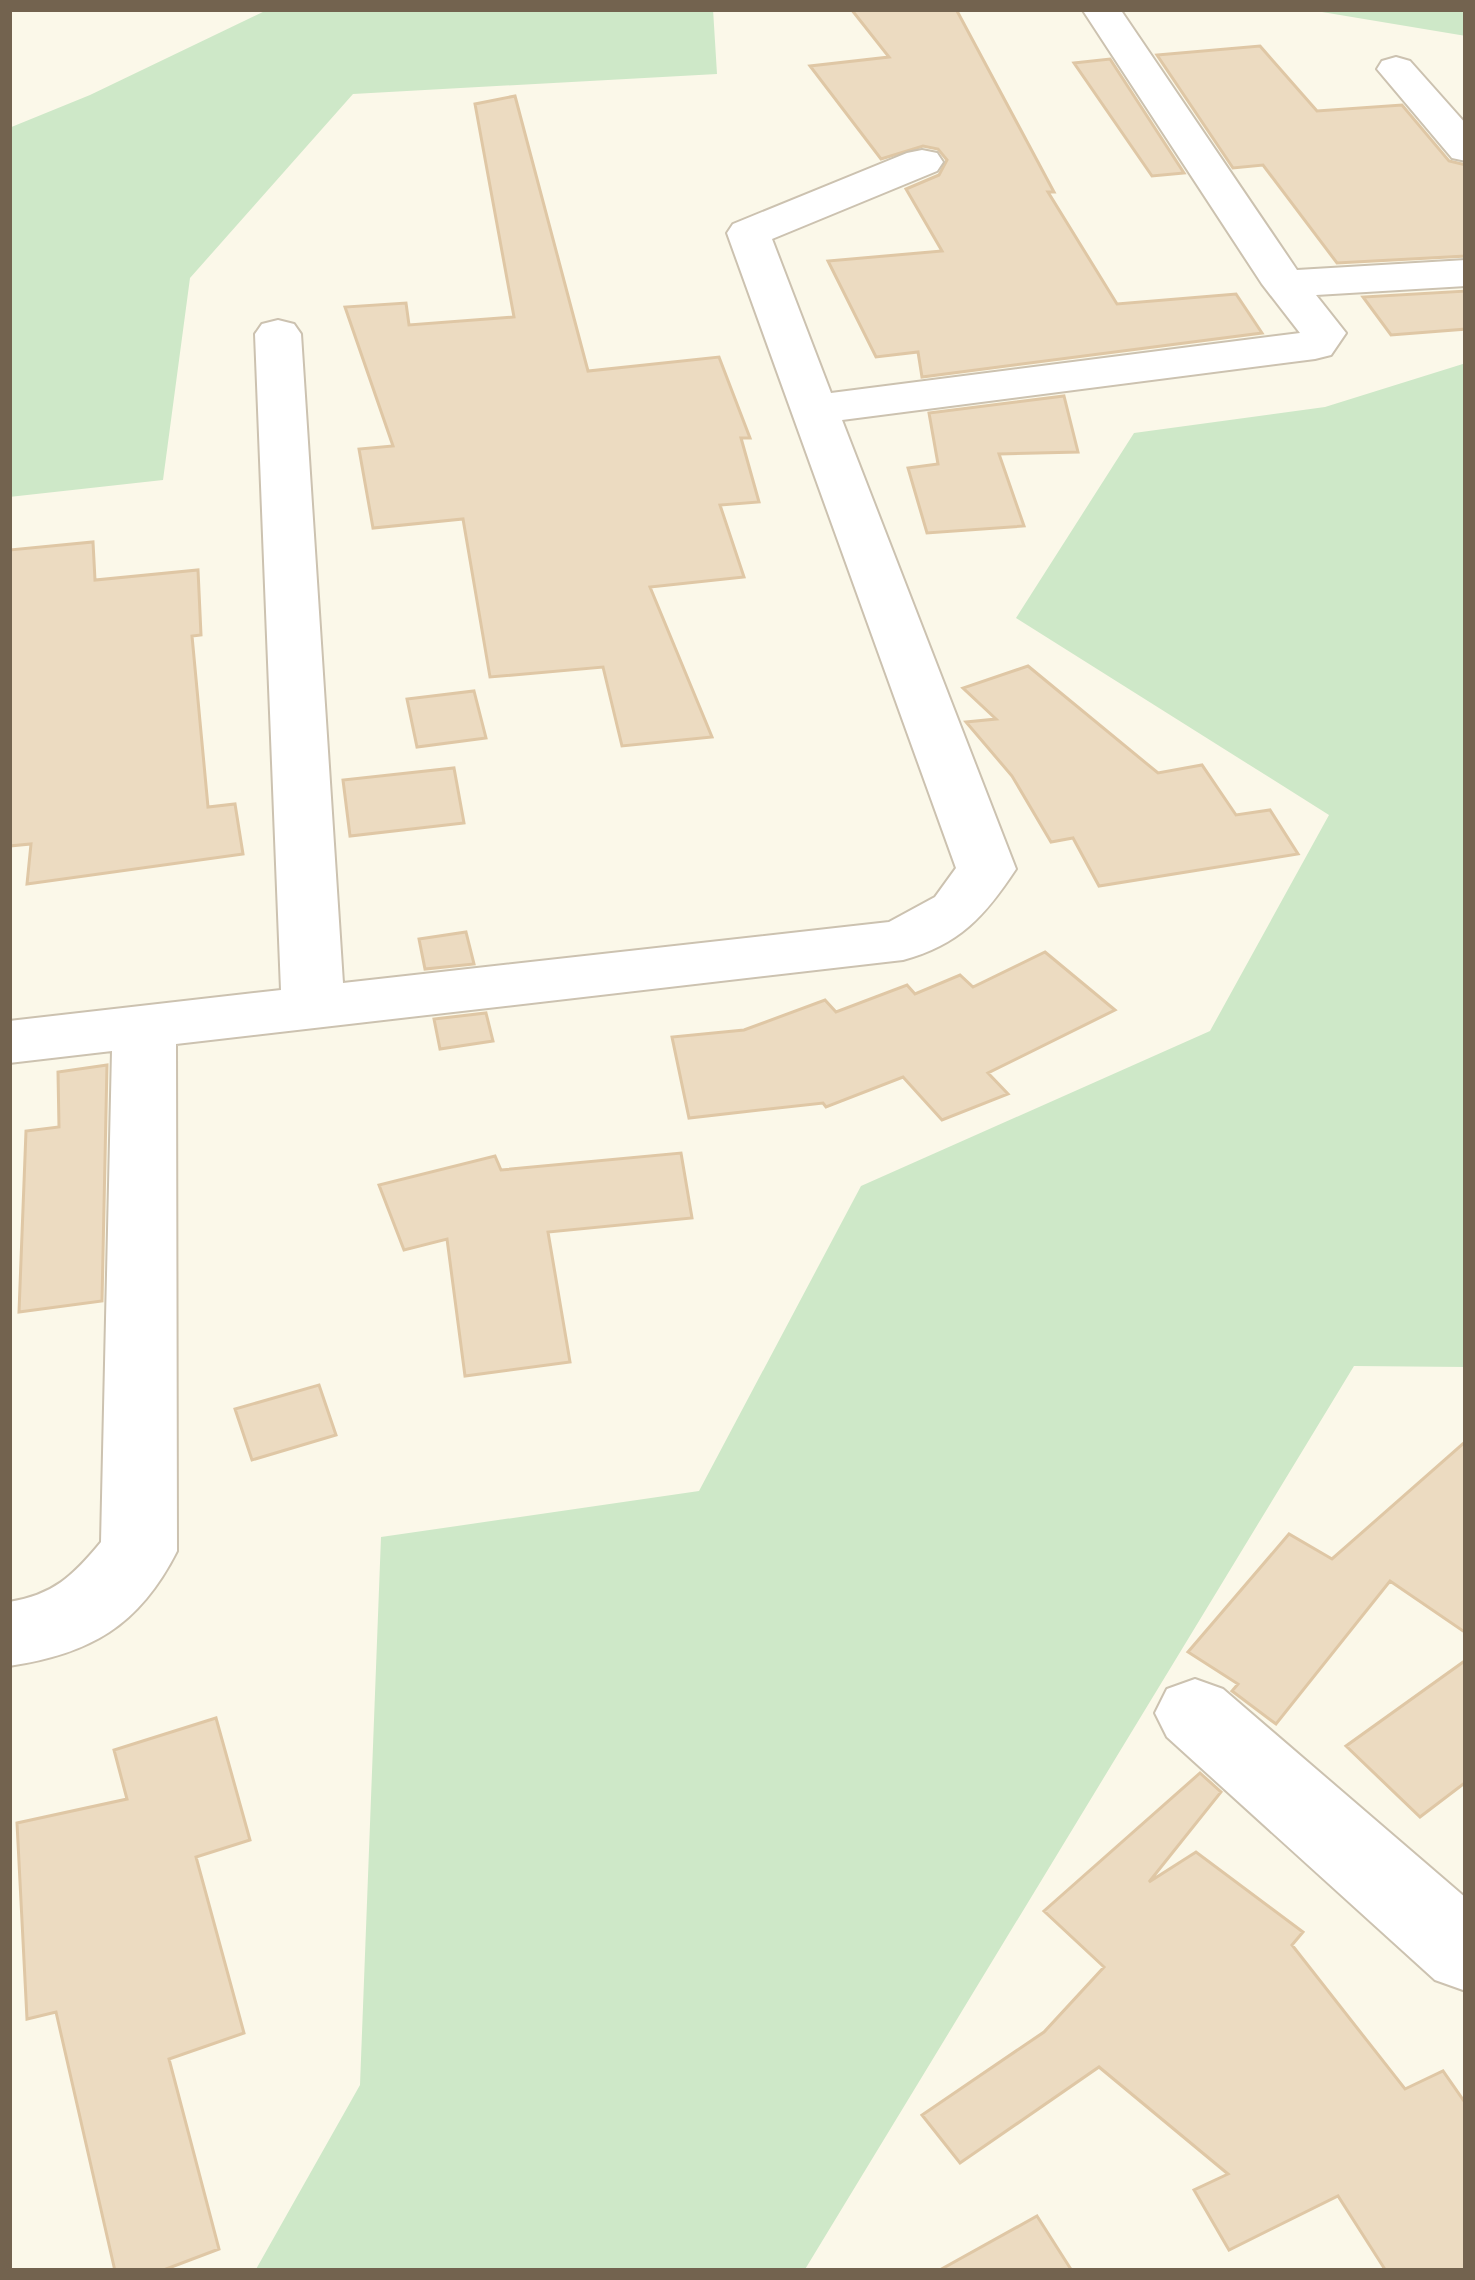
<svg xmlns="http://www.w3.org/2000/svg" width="1475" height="2280" viewBox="0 0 1475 2280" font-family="'IBM Plex Sans',sans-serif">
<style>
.green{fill:#cee8c8}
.building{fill:#ecdbc1;stroke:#dfc7a5;stroke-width:3}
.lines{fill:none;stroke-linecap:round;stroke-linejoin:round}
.minor-casing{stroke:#ccc2b0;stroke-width:4}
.minor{fill:#fff;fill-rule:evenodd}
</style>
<rect width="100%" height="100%" fill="#fbf8e9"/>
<path class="green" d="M269,9h444l4,65 -364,20 -163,184 -27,202 -154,17v-369l81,-33z
M1304,9h162v27z
M1466,363v1004l-112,-1 -550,905h-549l105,-186 21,-548 318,-46 162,-305 349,-155 119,-216 -313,-197 118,-185 191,-26z"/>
<path class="building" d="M851,9h105l98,183h-6l69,112 119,-10 26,39 -340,44 -4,-25 -42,5 -48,-96 114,-10 -36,-62 33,-14 8,-15 -9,-11 -15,-3 -42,13 -71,-93 79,-9z
M1260,46l57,65 85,-6 47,56 17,4v91l-129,7 -74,-98 -30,3 -76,-113z
M1110,59l74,114 -32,3 -78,-113z
M515,96l73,275 131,-14 31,81h-9l18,64 -39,3 24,72 -94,10 62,150 -90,9 -19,-79 -113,10 -27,-158 -90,9 -14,-79 34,-3 -48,-139 61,-4 3,22 105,-8 -39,-213z
M1466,291v38l-75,6 -28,-38z
M1064,396l14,56 -79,2 25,72 -97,7 -19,-65 30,-4 -9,-51z
M93,542l2,38 103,-10 3,65 -9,1 16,171 27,-3 8,50 -216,30 4,-40 -22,2v-296z
M1028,666l130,107 44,-8 34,50 34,-5 28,44 -199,32 -26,-48 -22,4 -39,-66 -46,-54 30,-3 -33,-31z
M474,691l12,47 -69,9 -10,-48z
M454,768l10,55 -114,13 -7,-56z
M466,932l8,32 -49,5 -6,-30z
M1045,952l70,58 -127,63 20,21 -66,26 -39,-43 -77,30 -3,-4 -134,15 -17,-81 72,-7 81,-30 11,12 71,-27 8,9 45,-19 13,12z
M486,1013l7,28 -53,8 -6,-30z
M107,1065l-5,236 -83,11 7,-181 33,-4 -1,-55z
M681,1153l11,65 -144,14 22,130 -105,14 -18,-137 -43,11 -25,-65 116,-29 6,14z
M319,1385l17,50 -84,25 -17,-51z
M1466,1441v192l-76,-52 -114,143 -44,-33 6,-7 -50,-32 101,-118 43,25z
M1466,1660v122l-46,35 -74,-71z
M216,1718l34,122 -54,17 48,176 -75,26 50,190 -58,22h-46l-59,-259 -29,7 -10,-196 110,-24 -13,-49z
M1200,1773l21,19 -72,90 47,-30 107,80 -11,13 113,144 38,-18 23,33v167h-80l-48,-75 -109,54 -35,-60 34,-16 -129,-107 -139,96 -38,-48 122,-83 60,-65 -60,-56z
M1037,2216l35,55h-134z"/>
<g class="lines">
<defs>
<path id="minor" d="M1082,9h38l177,261 169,-10v26l-150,9 30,38 -15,22 -16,4 -473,61 174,449c-31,47 -57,76 -113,91l-727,84 1,507c-38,75 -87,103 -168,115v-64c44,-7 64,-26 92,-60l11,-491 -103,12v-42l272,-31 -26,-656 7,-10 16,-4 16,4 7,10 42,649 546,-61 46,-25 21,-29 -229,-635 6,-9 174,-71 15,-3 15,3 6,9 -6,9 -165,68 59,154 469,-60 -38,-49z
M1396,57l14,4 56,63v37l-14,-3 -75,-89 5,-8z
M1195,1679l28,10 243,209v93l-31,-11 -268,-243 -12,-24 12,-24z"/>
</defs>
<use href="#minor" class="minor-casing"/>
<use href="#minor" class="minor"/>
</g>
<rect width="1475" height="2280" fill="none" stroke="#73634f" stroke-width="24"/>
</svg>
